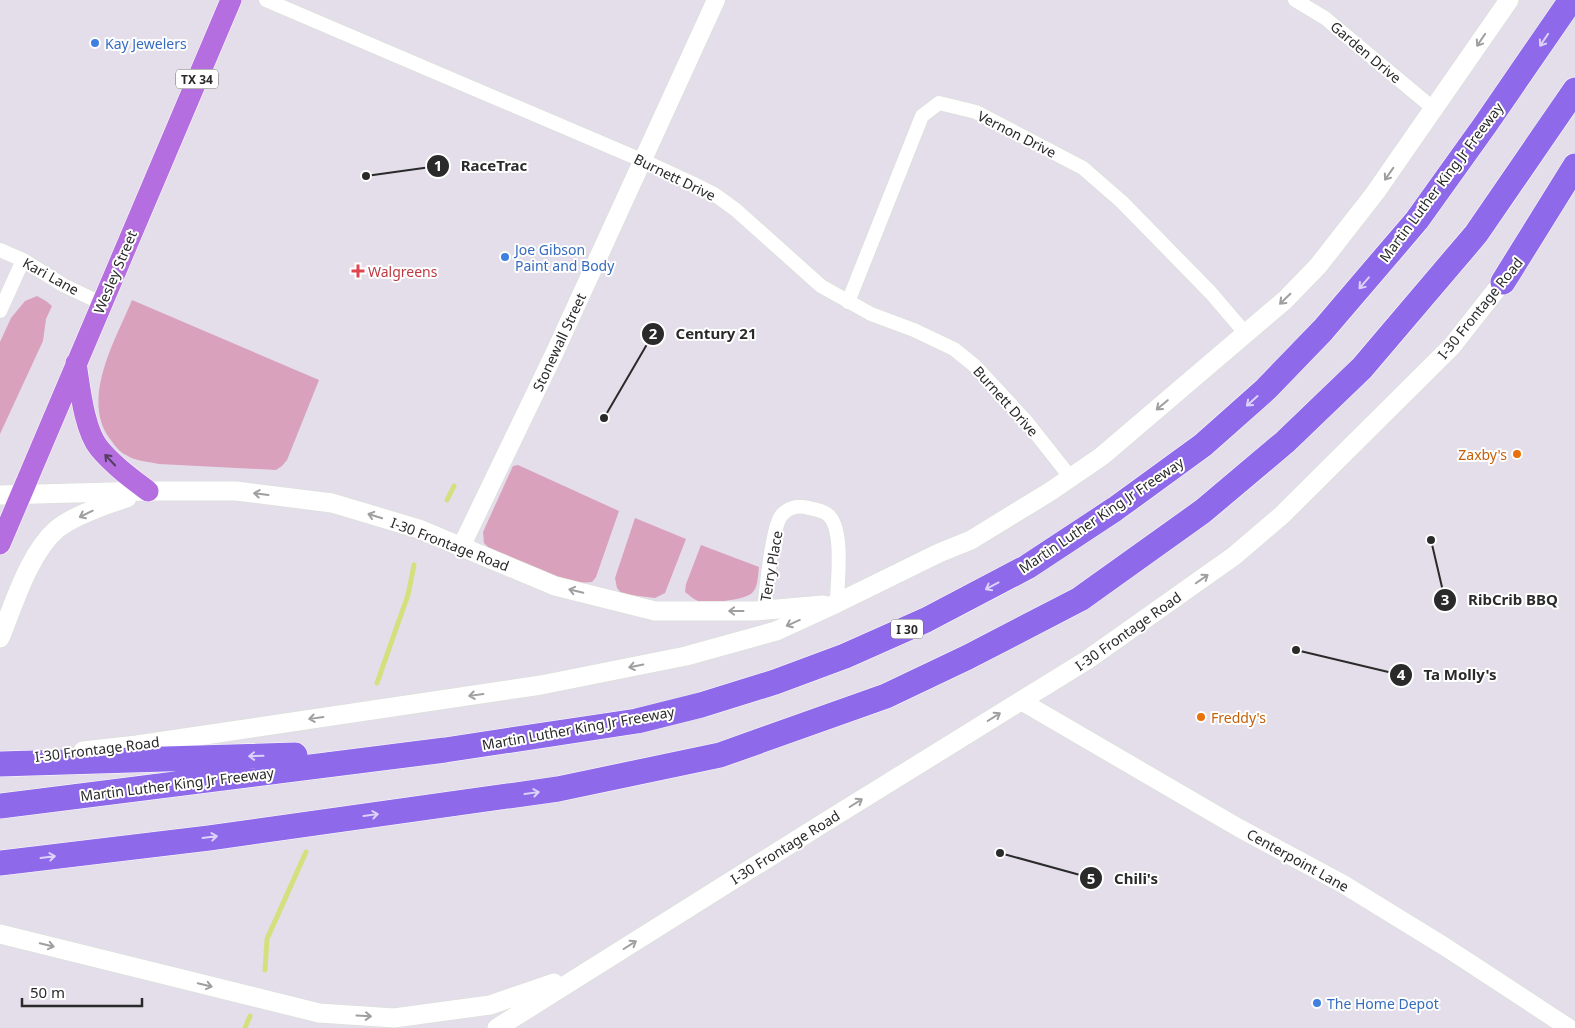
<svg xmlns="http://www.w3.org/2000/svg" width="1575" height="1028" viewBox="0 0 1575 1028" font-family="'Noto Sans',sans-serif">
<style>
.green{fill:#daa1bd}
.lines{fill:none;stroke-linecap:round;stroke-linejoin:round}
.stream{stroke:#d4e07e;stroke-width:5}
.minor-casing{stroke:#d8e1d4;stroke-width:15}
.tertiary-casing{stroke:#d8e1d4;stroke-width:19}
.secondary-casing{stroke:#d8e1d4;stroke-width:20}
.primary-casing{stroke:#fff;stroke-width:22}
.motorway-casing{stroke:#fff;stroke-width:26}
.minor{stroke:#fff;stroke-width:14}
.tertiary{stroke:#fff;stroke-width:18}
.secondary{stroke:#fff;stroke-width:19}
.primary{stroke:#b46edf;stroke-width:21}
.motorway{stroke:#8e69ea;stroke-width:25}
.oneway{stroke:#9f9f9f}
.oneway2{stroke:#ddd2f9}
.oneway3{stroke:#533e60}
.shop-dot{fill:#3f7fe0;stroke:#fff;stroke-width:2}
.health-dot{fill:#e0444e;stroke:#fff;stroke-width:2}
.food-dot{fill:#e8710a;stroke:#fff;stroke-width:2}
.labels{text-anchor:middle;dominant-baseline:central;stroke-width:4;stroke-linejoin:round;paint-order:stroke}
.shield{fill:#fff;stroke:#6a6a6a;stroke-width:1}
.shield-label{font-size:12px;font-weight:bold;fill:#2a2a2a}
.shop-label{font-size:14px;fill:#366cbe;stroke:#fff;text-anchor:start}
.street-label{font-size:14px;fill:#2a2a2a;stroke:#fff}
.health-label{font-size:14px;fill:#be3a42;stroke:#fff;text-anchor:start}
.food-label{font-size:14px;fill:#c56008;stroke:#fff;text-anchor:end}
.leader{fill:none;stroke:#2a2a2a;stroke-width:2}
.callout-dot{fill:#2a2a2a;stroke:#fff;stroke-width:2}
.mark-label{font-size:15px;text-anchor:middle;font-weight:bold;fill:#fff}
.callout-label{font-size:15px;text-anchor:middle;font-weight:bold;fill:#2a2a2a;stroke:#fff;stroke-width:4;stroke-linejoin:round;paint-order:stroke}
</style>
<rect width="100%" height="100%" fill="#e3deea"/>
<path class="green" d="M37,296l9,5 6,5 -6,13 -3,22 -43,93v-92l11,-24 14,-17z
M132,300l187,80 -32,80 -5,6 -6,4 -117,-6c-10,-2 -24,-3 -33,-9 -7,-3 -12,-11 -16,-16 -30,-40 6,-100 22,-139z
M518,465l101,46 -23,66 -4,5 -17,1 -24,-7 -59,-25 -8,-8 -1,-11 30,-66z
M635,518l51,21 -21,54 -10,5 -33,-4 -5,-6 -2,-10z
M701,545l58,22c-1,8 -1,21 -7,26 -7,7 -44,11 -54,8 -5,-2 -8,-5 -13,-9l1,-8z"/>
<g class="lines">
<path class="stream" d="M447,500l7,-14
M377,683l31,-88 6,-30
M265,970l2,-31 39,-87
M245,1028l5,-12"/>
<defs>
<path id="minor" d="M266,0l387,165 39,18 22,11 22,16 85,76 50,28 43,16 40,19 21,17 51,55 45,57
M1295,0l30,18 109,91
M0,250l23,10 40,25 38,18
M848,302l74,-186 17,-13 37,9 107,56 39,34 89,91 35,41
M0,311l23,-51
M764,610c2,-18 8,-82 17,-94 7,-9 18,-11 28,-8 5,1 14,3 18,6 18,13 10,69 10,89"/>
<path id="tertiary" d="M461,547l93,-193 162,-354
M1021,701l218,127 104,56 104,64 122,80"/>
<path id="secondary" d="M0,495l148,-4h88l96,12 87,26 136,57 100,25h100l68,-6
M0,638c14,-34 29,-85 57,-109 16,-13 50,-25 70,-31
M83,751l54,-6 404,-60 145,-29 90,-25 61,-28 102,-50 32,-13 80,-49 51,-35 183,-156 33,-34 57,-73 134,-193
M0,934l319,79 75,5 96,-13 64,-22
M497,1028l325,-204 265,-164 147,-104 48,-41 170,-169 59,-75"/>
<path id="primary" d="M76,363c4,25 8,66 23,85 14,17 32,30 49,43
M0,544l231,-544"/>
<path id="motorway" d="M1503,282l72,-116
M0,764l295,-9
M0,806l445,-56 192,-29 64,-16 74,-23 70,-26 81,-36 101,-53 88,-58 88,-64 63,-56 57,-59 94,-110 68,-95 86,-125
M0,863l209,-25 349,-49 162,-34 166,-59 82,-39 112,-58 123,-88 82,-69 77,-74 114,-134 99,-144"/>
</defs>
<use href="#minor" class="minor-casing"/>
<use href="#tertiary" class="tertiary-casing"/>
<use href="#secondary" class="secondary-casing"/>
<use href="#primary" class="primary-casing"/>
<use href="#motorway" class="motorway-casing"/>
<use href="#minor" class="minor"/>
<use href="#tertiary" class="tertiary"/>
<use href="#secondary" class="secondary"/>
<use href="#primary" class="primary"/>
<use href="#motorway" class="motorway"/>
</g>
<defs><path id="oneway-shaft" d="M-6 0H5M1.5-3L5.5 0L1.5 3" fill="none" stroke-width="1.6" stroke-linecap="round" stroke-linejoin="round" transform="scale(1.25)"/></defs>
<g class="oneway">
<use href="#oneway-shaft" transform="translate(1481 40) rotate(124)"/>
<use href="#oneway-shaft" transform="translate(1389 174) rotate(125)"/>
<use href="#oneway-shaft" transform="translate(1285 299) rotate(136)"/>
<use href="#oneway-shaft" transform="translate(1162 405) rotate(140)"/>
<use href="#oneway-shaft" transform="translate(261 494) rotate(-173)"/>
<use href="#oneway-shaft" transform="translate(86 514) rotate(154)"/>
<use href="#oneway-shaft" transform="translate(375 516) rotate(-163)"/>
<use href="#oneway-shaft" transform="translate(1202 579) rotate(-35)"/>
<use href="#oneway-shaft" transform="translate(576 591) rotate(-166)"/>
<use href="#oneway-shaft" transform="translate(736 611) rotate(180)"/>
<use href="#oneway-shaft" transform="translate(793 623) rotate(156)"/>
<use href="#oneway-shaft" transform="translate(636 666) rotate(169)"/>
<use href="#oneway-shaft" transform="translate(476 695) rotate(172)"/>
<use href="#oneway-shaft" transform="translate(994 717) rotate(-32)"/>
<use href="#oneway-shaft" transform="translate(316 718) rotate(172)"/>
<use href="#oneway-shaft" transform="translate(856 803) rotate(-32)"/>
<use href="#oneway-shaft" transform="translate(47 945) rotate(14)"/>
<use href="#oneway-shaft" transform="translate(630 945) rotate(-32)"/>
<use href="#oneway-shaft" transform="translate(205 985) rotate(14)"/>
<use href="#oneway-shaft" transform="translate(364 1016) rotate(3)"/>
</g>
<g class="oneway2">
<use href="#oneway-shaft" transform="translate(1544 40) rotate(124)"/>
<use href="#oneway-shaft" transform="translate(1364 283) rotate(131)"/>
<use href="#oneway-shaft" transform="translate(1252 401) rotate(138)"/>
<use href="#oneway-shaft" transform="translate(992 586) rotate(152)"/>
<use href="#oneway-shaft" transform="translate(256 756) rotate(178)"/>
<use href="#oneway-shaft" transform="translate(532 793) rotate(-8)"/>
<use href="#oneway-shaft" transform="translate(371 815) rotate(-8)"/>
<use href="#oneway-shaft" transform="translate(210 837) rotate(-7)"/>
<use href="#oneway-shaft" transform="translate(48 857) rotate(-7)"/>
</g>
<use class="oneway3" href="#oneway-shaft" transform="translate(110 460) rotate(-133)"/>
<g class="shop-dot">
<circle cx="95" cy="43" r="5"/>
<circle cx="505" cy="257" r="5"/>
<circle cx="1317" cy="1003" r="5"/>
</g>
<path class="health-dot" d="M355.5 263.5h5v5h5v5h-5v5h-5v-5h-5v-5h5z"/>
<g class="food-dot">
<circle cx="1517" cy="454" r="5"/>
<circle cx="1201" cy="717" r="5"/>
</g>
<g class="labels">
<g class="shield">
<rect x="176" y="69.5" width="42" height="19" rx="4"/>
<rect x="891" y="619.5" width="32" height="19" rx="4"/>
</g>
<g class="shield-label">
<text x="197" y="79">TX 34</text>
<text x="907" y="629">I 30</text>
</g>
<g class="shop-label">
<text x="105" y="43">Kay Jewelers</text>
<text x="515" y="249">Joe Gibson<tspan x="515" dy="16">Paint and Body</tspan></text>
<text x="1327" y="1003">The Home Depot</text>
</g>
<g class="street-label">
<text transform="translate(1366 52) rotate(40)">Garden Drive</text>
<text transform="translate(1017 134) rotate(27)">Vernon Drive</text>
<text transform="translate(675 177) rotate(26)">Burnett Drive</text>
<text transform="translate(1441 182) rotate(-53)">Martin Luther King Jr Freeway</text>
<text transform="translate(115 272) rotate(-67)">Wesley Street</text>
<text transform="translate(51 276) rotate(29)">Kari Lane</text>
<text transform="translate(1480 308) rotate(-51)">I-30 Frontage Road</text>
<text transform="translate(559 342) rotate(-65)">Stonewall Street</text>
<text transform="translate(1006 401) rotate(48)">Burnett Drive</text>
<text transform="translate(1101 515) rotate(-34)">Martin Luther King Jr Freeway</text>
<text transform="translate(450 544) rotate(21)">I-30 Frontage Road</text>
<text transform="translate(771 566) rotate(-80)">Terry Place</text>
<text transform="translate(1128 631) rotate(-35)">I-30 Frontage Road</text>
<text transform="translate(578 728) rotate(-10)">Martin Luther King Jr Freeway</text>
<text transform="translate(97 749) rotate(-7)">I-30 Frontage Road</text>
<text transform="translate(177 784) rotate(-7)">Martin Luther King Jr Freeway</text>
<text transform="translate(785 847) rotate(-32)">I-30 Frontage Road</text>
<text transform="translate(1298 860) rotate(29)">Centerpoint Lane</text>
</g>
<g class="health-label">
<text x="368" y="271">Walgreens</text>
</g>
<g class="food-label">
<text x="1507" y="454">Zaxby's</text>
<text x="1211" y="717" text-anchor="start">Freddy's</text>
</g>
</g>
<path class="leader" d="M366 176L438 166M604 418L653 334M1431 540L1445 600M1296 650L1401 675M1000 853L1091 878"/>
<g class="callout-dot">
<circle cx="366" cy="176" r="5"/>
<circle cx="604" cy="418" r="5"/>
<circle cx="1431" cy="540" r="5"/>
<circle cx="1296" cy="650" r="5"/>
<circle cx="1000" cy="853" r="5"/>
<circle cx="438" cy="166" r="12"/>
<circle cx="653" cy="334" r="12"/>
<circle cx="1445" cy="600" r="12"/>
<circle cx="1401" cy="675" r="12"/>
<circle cx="1091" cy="878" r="12"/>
</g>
<g class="mark-label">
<text x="438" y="171">1</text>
<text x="653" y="339">2</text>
<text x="1445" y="605">3</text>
<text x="1401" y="680">4</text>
<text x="1091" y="884">5</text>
</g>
<g class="callout-label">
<text x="494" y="171">RaceTrac</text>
<text x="716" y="339">Century 21</text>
<text x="1513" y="605">RibCrib BBQ</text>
<text x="1460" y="680">Ta Molly's</text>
<text x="1136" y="884">Chili's</text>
</g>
<path d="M22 998v8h120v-8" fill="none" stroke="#2a2a2a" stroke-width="2.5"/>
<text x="30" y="998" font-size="15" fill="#2a2a2a" stroke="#ffffff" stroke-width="4" paint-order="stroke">50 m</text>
</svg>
